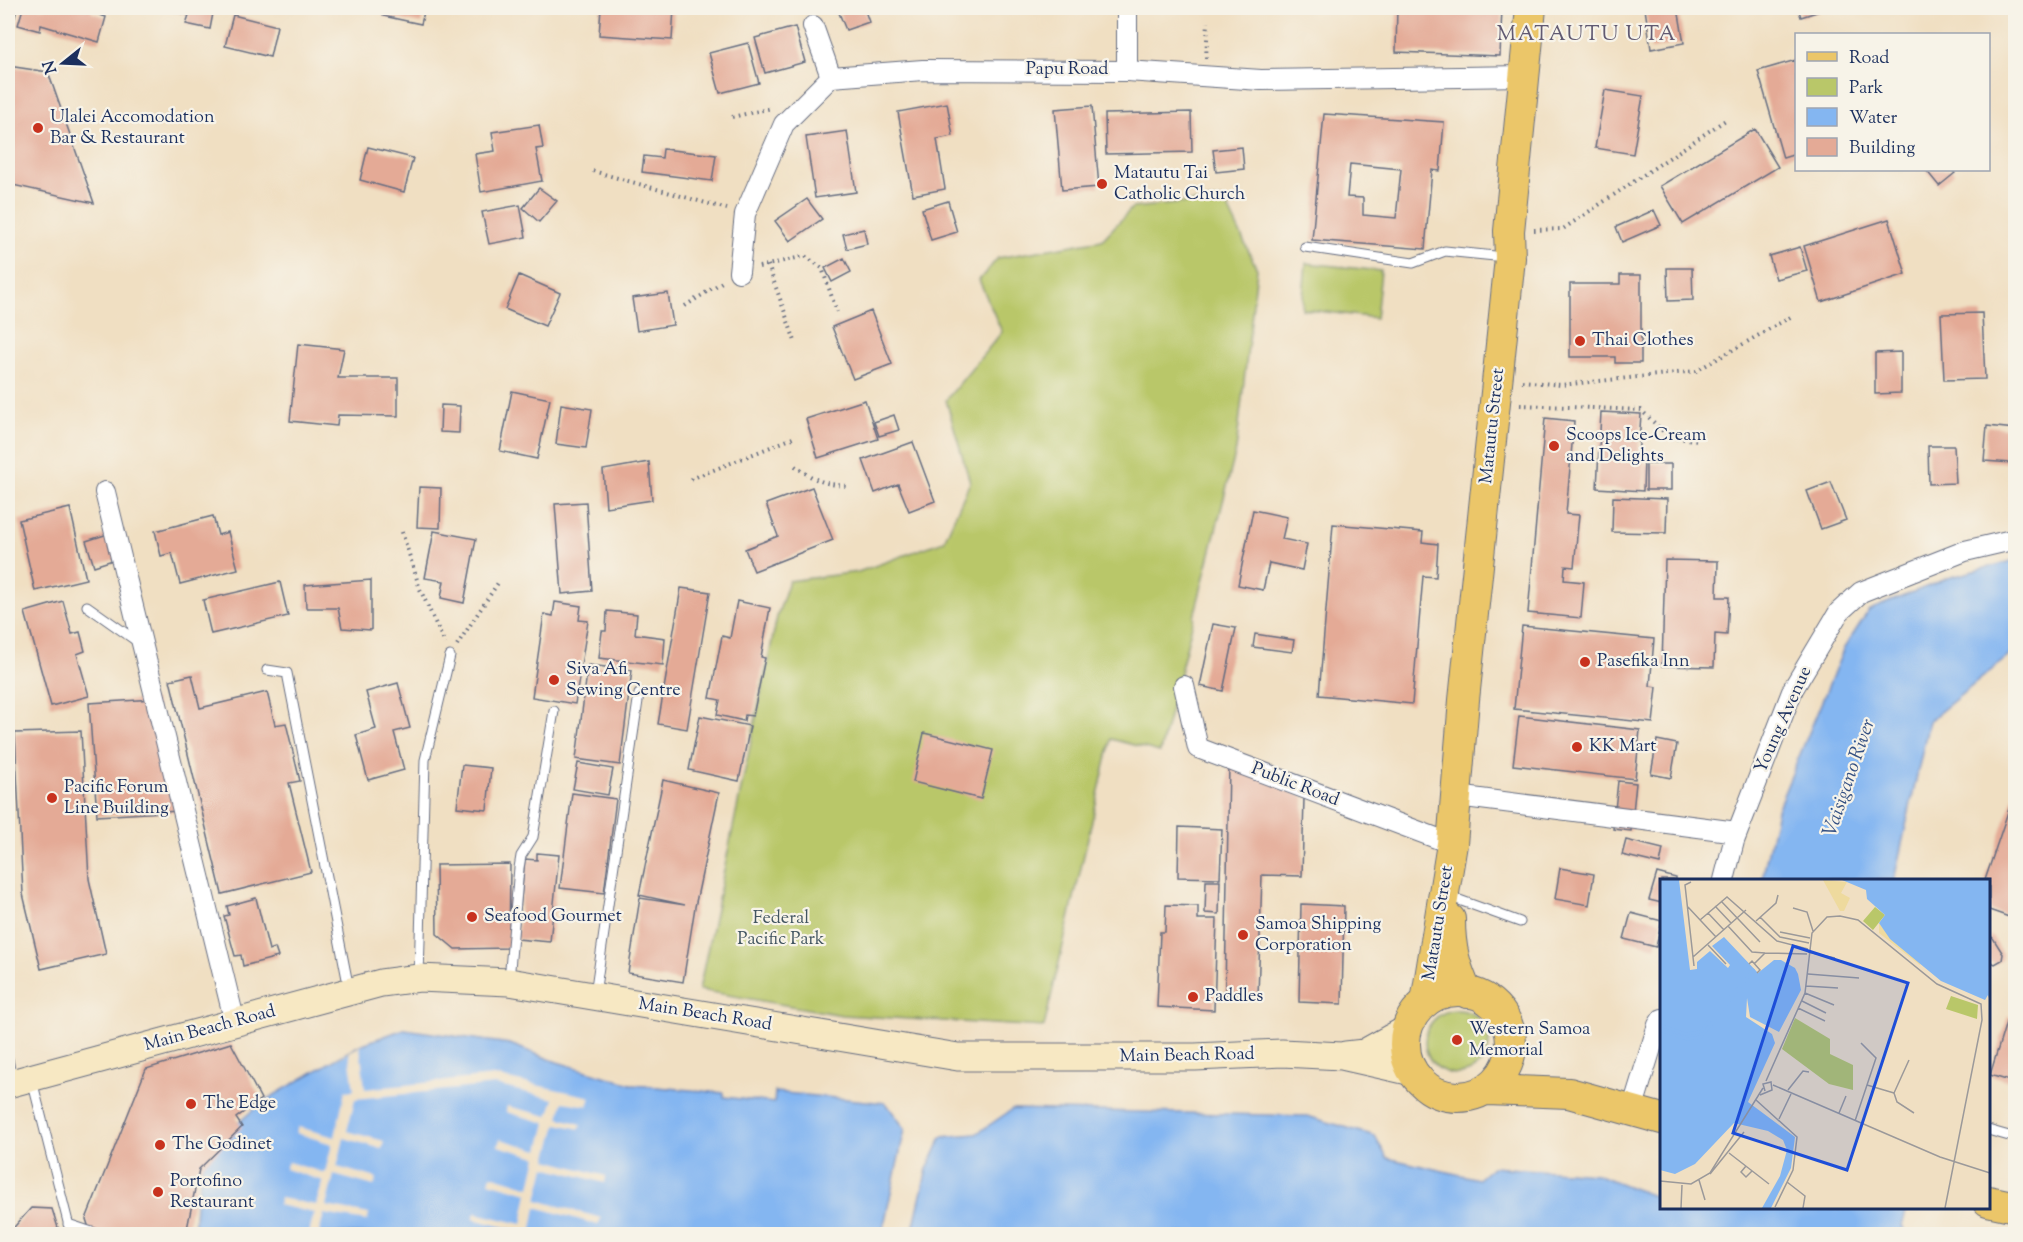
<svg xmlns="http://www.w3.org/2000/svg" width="2023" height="1242" viewBox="0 0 2023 1242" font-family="'Sorts Mill Goudy',serif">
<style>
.green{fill:#b9c769;stroke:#6a7b64;stroke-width:1.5}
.water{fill:#84b6f1;stroke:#5072a8;stroke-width:1.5}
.pier{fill:#f0dfc2}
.building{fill:#e4aa96;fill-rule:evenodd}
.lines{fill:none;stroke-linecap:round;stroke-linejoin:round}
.lane-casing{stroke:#666d81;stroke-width:11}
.street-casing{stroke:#666d81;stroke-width:22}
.secondary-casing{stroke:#666d81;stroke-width:29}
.primary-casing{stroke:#666d81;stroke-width:32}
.path{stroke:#666d81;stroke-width:4;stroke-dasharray:1.5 4.5;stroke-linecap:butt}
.lane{stroke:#fff;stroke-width:9}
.street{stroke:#fff;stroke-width:20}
.secondary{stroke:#f7e8c3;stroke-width:27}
.primary{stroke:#ebc669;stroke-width:30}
.poi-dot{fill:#c8321e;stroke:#f7f3e8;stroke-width:2}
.labels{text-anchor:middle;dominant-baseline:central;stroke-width:4.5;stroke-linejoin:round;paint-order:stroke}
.street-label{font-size:18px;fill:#1b2f5e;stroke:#f7f3e8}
.poi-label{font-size:18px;fill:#1b2f5e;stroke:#f7f3e8;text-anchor:start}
.park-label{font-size:18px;fill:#425561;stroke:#f7f3e8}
.water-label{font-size:20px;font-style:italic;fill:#355183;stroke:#f7f3e8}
.quarter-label{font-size:21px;letter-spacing:1.5px;fill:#615a72;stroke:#f7f3e8}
.inset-river{fill:none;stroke:#84b6f1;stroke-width:3}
.inset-road{fill:none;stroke:#9b999a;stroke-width:1.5}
.view{fill:#1d4ed8;fill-opacity:0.15;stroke:#1d4ed8;stroke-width:3}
.inset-edge{fill:none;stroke:#1b2f5e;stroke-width:3}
</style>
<rect width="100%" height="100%" fill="#f7f3e8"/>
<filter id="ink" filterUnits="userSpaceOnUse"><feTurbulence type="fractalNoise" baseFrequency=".0167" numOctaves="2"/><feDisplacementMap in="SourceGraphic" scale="12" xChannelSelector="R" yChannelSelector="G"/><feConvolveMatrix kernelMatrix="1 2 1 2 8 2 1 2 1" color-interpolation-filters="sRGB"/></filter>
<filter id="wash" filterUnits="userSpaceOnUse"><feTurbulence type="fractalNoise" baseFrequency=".008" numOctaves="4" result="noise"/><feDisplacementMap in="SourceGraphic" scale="24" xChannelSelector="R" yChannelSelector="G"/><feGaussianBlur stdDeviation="1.35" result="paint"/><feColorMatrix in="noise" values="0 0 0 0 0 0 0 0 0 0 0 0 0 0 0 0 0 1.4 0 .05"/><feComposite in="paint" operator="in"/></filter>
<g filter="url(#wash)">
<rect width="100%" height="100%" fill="#f0dfc2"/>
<path class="green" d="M1224,199l33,70 -21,181 -76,302 -49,-13 -67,288 -202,-12 -143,-25 78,-373 12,-36 69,-9 86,-31 26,-59 -24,-82 56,-68 -23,-52 19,-22 104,-18 30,-32z
M1306,263l75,8 -5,47 -74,-9z
M1425 1042a32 32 0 1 1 64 0a32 32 0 1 1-64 0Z"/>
<path class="water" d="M2015,560v91l-86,70 -35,159h-132l15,-70 67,-162 25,-38 79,-32z
M404,1029l106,15 47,18 77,23 90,8v4l50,6 1,-11 111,11 19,26 -23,105h-688l2,-30 9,-52 57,-50 98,-57z
M1013,1109l294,7 68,20 12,22 91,21 14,-12 104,7 57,22 8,-1 1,13h245l-5,18 6,8h-996l15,-65 15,-32 34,-3z"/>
<path class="pier" d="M360,1046l5,43 129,-13 97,21 -3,9 -25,-4 -4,16 22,6 -1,5 -23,-5 -10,36 59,16 -1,7 -60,-16 -8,33 64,18 -3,7 -62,-18 -5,27h-12v-3l-46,-12 2,-6 47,11 6,-31 -39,-11 2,-7 39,12 7,-30 -39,-11 2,-7 39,11 7,-27 -40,-11 1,-6 41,10 6,-17 -59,-14 -140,14 -8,32 37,10 -2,8 -38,-11 -7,29 40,11 -3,8 -40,-11 -8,31 43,8 -2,7 -43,-7 -5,20h-10l5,-21 -36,-8 2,-7 36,7 7,-24 -38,-12 3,-7 37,11 7,-29 -36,-11 2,-6 37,10 10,-46 9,-1 -5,-37 -22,11z"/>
<g id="blocks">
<path class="building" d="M8,8h9l-2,9 -7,-2z
M23,8h69l-1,4 15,5 -7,25 -58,-17 -1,6 -22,-6z
M166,8h48l-4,21 -24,-5 3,-9 -23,-5z
M385,8h40l-4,16 -38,-8z
M601,8h73l-2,32 -73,-5z
M837,8h27l5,14 -23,8z
M1397,8h105l-2,48 -104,-4z
M1655,8h23l6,35 -33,6 -6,-40z
M1798,8h31l-28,9z
M233,15l44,11 -7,31 -45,-11z
M795,27l10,35 -40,11 -10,-35z
M748,43l11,40 -39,10 -11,-40z
M1796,60v94l-13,4 -25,-87z
M8,66l40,6 46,131 -86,-19z
M1605,90l38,6 -10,58 -38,-6z
M947,103l6,33 -16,3 8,50 -32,6 -15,-83z
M1092,106l7,81 -37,3 -7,-81z
M1191,112l1,40 -86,2 -1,-40z
M1324,114l120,8 -4,49 -8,-1 -7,79 -113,-9zM1350,164l51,5 -5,49 -33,-3v-17l-16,-1z
M539,125l4,23 -7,1 6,32 -61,11 -6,-38 20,-3 -3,-19z
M1755,129l23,38 -95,57 -23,-38z
M847,131l9,61 -41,6 -9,-61z
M368,147l45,11 -9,34 -44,-12z
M1242,147l2,22 -28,3 -3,-22z
M663,149l53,6 -4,26 -70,-9 2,-16 18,2z
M1926,170h26l3,3 -16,13z
M539,188l18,13 -18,21 -16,-14z
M807,199l15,20 -32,22 -15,-20z
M948,201l9,31 -26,8 -9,-31z
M520,205l6,32 -37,7 -7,-32z
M1654,210l7,15 -39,17 -6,-15z
M1889,219l17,55 -85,28 -17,-56z
M864,229l3,15 -20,5 -4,-15z
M1800,247l7,24 -31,8 -7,-23z
M844,258l7,14 -19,10 -7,-14z
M1667,268h25l1,32 -25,1z
M519,275l41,18 -15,33 -40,-17z
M1620,275h21v88h-26v-6h-45v-73h50z
M668,293l5,32 -36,6 -5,-33z
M871,311l21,53 -39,15 -21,-52z
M1982,313l3,66 -41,1 -3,-66z
M298,344l46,5 -6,29h60v38l-60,-1 -1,11 -47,-5z
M1901,352v41l-26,1v-41z
M512,391l38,8 -13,60 -37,-8z
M865,400l13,39 -60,19 -12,-39z
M561,404l31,5 -6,39 -30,-4z
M441,405l19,1 -1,27 -19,-1z
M1601,412l40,2 -3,45h6l-1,32 -46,-3z
M894,415l5,15 -20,6 -5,-14z
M1545,418l29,3 -8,93 13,1 -5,52 -9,-1 -1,14 20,2 -3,36 -53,-5z
M1987,426l28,3 -3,34 -28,-2z
M913,442l22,59 -26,10 -11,-27 -23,9 -12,-33z
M1928,446h26l2,37 -27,1z
M649,462l3,38 -46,7 -3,-37z
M1646,464h25v26h-25z
M1831,482l15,38 -25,9 -14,-38z
M419,487l22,1 -1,40 -23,-1z
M812,487l21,53 -79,31 -9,-22 33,-13 -12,-32z
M1613,497l54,2 -1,34 -54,-1z
M586,502l6,89 -30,3 -7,-90z
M70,508l16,71 -51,12 -16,-71z
M1253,510l34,7 -5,22 25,5 -5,26 -33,-7 -6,27 -25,-5z
M213,516l5,19 10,-3 10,37 -58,15 -8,-31 -11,3 -6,-25z
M1333,524l90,8 -1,10 16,2 -2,33 -13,-1 -11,128 -93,-9z
M434,531l42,8 -12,64 -23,-5 3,-17 -19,-3z
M111,533l8,25 -25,8 -8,-25z
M1665,560l53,1 -1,36h12l-2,38 -12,-1 -1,33 -52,-1z
M371,580v50l-29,-2 -4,-20h-32l-1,-23z
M280,582l8,34 -77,18 -8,-34z
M681,588l29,4 -23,137 -29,-5z
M63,601l9,33 8,-2 5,19 -8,3 12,42 -38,10 -26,-94z
M737,601l33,7 -9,49 4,1 -12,58 -8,-1 -1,6 -27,-6 3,-15 -10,-2 12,-62 8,2z
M555,602l26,4 -2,14 9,1 -13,83 -43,-7 12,-83 9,2z
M607,611l30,3 -2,20 30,4 -2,27 -64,-7 3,-27h4z
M1213,624l23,4 -13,63 -23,-5z
M1522,626l132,13 -4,47 7,1 -4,36 -139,-14z
M1255,634l39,6 -2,12 -39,-5z
M588,665l44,5 -12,95 -44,-6z
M192,675l8,33 67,-16 8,33 11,-2 14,58 -11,2 22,89 -89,22 -52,-214z
M398,683l12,45 -16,4 10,38 -36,10 -12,-45 20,-6 -10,-37z
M155,699l24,112 -82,5 -8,-113z
M700,716l50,10 -11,55 -50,-11z
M1519,716l121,14 -5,49 -122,-14z
M81,731l8,148 17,75 -65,15 -18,-75 -8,-161z
M924,733l69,17 -12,49 -68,-17z
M1657,740l20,4 -6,34 -20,-4z
M578,763l35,6 -5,26 -35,-6z
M1229,763l75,34 -2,79 -40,-1 -4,121 -33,-2z
M462,765l29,3 -4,42 -30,-3z
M663,780l56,13 -24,114 -12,75 -55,-9 12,-75 45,7 -46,-10z
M1618,781l18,2 -5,48 -18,-2z
M2016,788v107l-7,22 -20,-7v-30h-4z
M572,793l44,6 -12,94 -44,-5z
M1179,827l43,2 -2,49 -42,-1z
M1626,840l37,9 -3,15 -38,-9z
M537,853l22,2 -9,87 -33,-3 8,-80 12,1z
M510,864l-1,84 -54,1 -18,-15 -1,-69z
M1560,868l34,6 -5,31 -34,-6z
M1657,873l19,5v2h-14v23l-13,-3z
M1206,881h14l-1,33 -14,-1z
M256,898l13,52 6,-2 3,9 -35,9 -2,-11 -6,1 -11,-40 5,-1 -2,-9z
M1301,904l43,2 -2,98 -43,-2z
M1166,905l32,1v13h19l-3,91 -57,-3 3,-75h5z
M1631,913l31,8 -6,26 -32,-8z
M1989,935l4,3 10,16 -1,6 -7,4 -6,-3z
M2008,1016l8,3v64l-26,-8z
M231,1043l30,56 -25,19 6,9 -43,42 -13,65h-95l-5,-15 60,-150z
M31,1208l21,1 8,25h-52z"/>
</g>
</g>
<g filter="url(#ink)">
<use href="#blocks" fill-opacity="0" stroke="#666d81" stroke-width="1.5"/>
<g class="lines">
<defs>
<path id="lane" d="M1305,247l108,16 32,-12 60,6
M87,606l51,36
M267,670l20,3 62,316
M1451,897l69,25
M419,976l6,-216 25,-104
M509,980l10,-112 2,-12 12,-19 21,-126
M595,994l44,-300
M8,1059l4,21
M32,1080l39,154
M1988,1130l28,8
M68,1224l30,10"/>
<path id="street" d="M1127,8v63
M813,26l18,51
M739,272l6,-58 39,-90 47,-47 92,-7 204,1 134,9 264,-4
M105,492l130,531
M1184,686l14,62 254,96
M1457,796l280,36
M1724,880l10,-39 59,-152 46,-77 22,-20 104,-41 51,-12
M1632,1110l26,-85 4,-6"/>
<path id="secondary" d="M1346,1055l18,-2 43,-24
M8,1084l373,-101 38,-5 90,4 449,75h237l87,-4 60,3 71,16"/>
<path id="primary" d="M1450,919c0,30 5,47 17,74
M1405 1044a53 53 0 1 1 106 0a53 53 0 1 1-106 0Z
M1426,1002l26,-158 12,-144 46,-442 -1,-27 22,-223
M1487,1090l82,3 93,26
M1988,1201l28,6"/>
</defs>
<use href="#lane" class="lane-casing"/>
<use href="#street" class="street-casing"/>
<use href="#secondary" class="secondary-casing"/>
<use href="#primary" class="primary-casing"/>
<path class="path" d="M1206,58l2,-36
M732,117l40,-9
M593,171l134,38
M1534,230l29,-1 164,-110
M768,265l28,79
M759,267l46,-11 17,12 15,44
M685,306l37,-24
M1522,381l39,4 135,-14 98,-56
M1520,405l121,5 29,28 29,2
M795,466c19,14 30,19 54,20
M691,479l102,-41
M402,532l18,57 25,55
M457,645l43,-65"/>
<use href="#lane" class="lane"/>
<use href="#street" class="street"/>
<use href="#secondary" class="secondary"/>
<use href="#primary" class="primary"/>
</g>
</g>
<g class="poi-dot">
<circle cx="38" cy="128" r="6"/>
<circle cx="1102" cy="184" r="6"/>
<circle cx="1580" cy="341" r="6"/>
<circle cx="1554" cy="446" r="6"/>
<circle cx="1585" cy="662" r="6"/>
<circle cx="554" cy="680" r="6"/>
<circle cx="1577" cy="747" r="6"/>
<circle cx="52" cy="798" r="6"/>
<circle cx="472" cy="917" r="6"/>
<circle cx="1243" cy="935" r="6"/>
<circle cx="1193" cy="997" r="6"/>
<circle cx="1457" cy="1040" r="6"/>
<circle cx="191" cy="1104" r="6"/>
<circle cx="160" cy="1145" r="6"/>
<circle cx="158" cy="1192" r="6"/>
</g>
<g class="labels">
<g class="street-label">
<text x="1067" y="70">Papu Road</text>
<text transform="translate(1493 426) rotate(-84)">Matautu Street</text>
<text transform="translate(1784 720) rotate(-66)">Young Avenue</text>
<text transform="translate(1295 785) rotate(21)">Public Road</text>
<text transform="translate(1439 923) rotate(-81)">Matautu Street</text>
<text transform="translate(705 1015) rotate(9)">Main Beach Road</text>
<text transform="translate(210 1029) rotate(-15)">Main Beach Road</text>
<text transform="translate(1187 1056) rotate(-1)">Main Beach Road</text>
</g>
<g class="poi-label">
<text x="50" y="118">Ulalei Accomodation<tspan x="50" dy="21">Bar &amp; Restaurant</tspan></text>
<text x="1114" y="174">Matautu Tai<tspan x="1114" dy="21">Catholic Church</tspan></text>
<text x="1592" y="341">Thai Clothes</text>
<text x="1566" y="436">Scoops Ice-Cream<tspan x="1566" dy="21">and Delights</tspan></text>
<text x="1597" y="662">Pasefika Inn</text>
<text x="566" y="670">Siva Afi<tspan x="566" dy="21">Sewing Centre</tspan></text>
<text x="1589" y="747">KK Mart</text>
<text x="64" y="788">Pacific Forum<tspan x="64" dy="21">Line Building</tspan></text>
<text x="484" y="917">Seafood Gourmet</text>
<text x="1255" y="925">Samoa Shipping<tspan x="1255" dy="21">Corporation</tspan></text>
<text x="1205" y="997">Paddles</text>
<text x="1469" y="1030">Western Samoa<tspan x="1469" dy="21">Memorial</tspan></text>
<text x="203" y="1104">The Edge</text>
<text x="172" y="1145">The Godinet</text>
<text x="170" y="1182">Portofino<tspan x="170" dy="21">Restaurant</tspan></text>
</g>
<g class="park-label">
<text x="781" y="919">Federal<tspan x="781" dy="21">Pacific Park</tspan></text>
</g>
<g class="water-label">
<text transform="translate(1850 778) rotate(-71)">Vaisigano River</text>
</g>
<g class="quarter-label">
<text x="1587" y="35">MATAUTU UTA</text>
</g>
</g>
<g transform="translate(1660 879)">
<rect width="330" height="330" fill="#f0dfc2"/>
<path d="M215,28l10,8 -12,15 -10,-9zM291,117l27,9 -1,14 -31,-10zM135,139l35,21v15l23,11v25l-24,-6 -47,-35z" fill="#b9c769"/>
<path d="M163,1l24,2 -6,11 9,5 -6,13h-4zM219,44l12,16 30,24 -1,2 -41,-32z" fill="#eeda9e"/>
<path d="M0,1h19l11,90 7,-1v-7l13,-11 18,17 2,-3 -18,-19 12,-9 34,36 16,-13h7l14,8 3,6 3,16 -22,42 -29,-15 -3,-19 -1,19 26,17 3,9 -27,59 47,35 -4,31 -20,40h-9l18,-32 7,-26 -4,-10 -15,-9 -34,-8 -39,41 -20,10 -15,-4zM182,1h148v121l-2,-6 -3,5 -44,-19 -51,-42 -11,-16 6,-8 -18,-16 -1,-9z" fill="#84b6f1"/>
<path class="inset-river" d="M0,146l25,9 15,-2 38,-44M0,151l26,9 15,-2 53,-68"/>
<path class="inset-road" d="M31,3l-6,3 9,81M61,22l39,41M55,27l16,17M28,28l28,30M133,29l14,4 6,19M48,34l16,17M100,38l20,20 29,6M40,41l27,-23 50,44 31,8M96,42l20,-18 2,-8M68,47l24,26 13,1M120,53l30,6M48,66l18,19M148,73l27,6M33,78l53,-47M89,85l3,-3 8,9 -3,3M94,85l11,-11 42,1M148,95l51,4M146,107l32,2M145,114l29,12M142,122l24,12M138,129l27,13M106,202l39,-88 7,-60 15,-16 13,-1 18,4 79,64 44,20 1,16 -37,188M113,206l167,72 50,16M207,206l27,8M128,211l15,-19 6,1M234,214l15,-33M234,214l3,9 17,11M100,216l12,-5 -1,-8 -8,2 2,7M96,221l41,37 -4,33 -18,37M179,234l7,-17M119,240l12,-25M195,242l21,-63 -15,-15M69,274l40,31M86,287l-5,6 5,5 6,-6M50,295l34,-42M39,301l6,20M0,302l31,3 19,-11 53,-85M127,303l18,14 -2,12M21,329l1,-23"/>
<path class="view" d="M133,67l115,37 -61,187 -114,-37z"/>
<rect width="330" height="330" class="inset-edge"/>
</g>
<rect width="2023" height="1242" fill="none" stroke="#f7f3e8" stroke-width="30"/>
<rect x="1795" y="33" width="195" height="138" fill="#f7f3e8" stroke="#9fa5b1" stroke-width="1.5"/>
<rect x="1807" y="52" width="30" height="9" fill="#ebc669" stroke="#9fa5b1" stroke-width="1.5"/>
<text x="1849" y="63" font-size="18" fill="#1b2f5e">Road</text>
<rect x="1807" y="78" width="30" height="18" fill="#b9c769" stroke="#9fa5b1" stroke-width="1.5"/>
<text x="1849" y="93" font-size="18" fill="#1b2f5e">Park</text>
<rect x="1807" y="108" width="30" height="18" fill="#84b6f1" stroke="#9fa5b1" stroke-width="1.5"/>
<text x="1849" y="123" font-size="18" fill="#1b2f5e">Water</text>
<rect x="1807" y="138" width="30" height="18" fill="#e4aa96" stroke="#9fa5b1" stroke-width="1.5"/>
<text x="1849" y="153" font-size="18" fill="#1b2f5e">Building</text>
<g transform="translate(63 63) rotate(252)" stroke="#f7f3e8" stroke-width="4.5" paint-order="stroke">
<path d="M0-4.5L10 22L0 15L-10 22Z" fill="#1b2f5e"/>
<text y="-9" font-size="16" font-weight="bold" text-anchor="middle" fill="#1b2f5e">N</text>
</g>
</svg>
